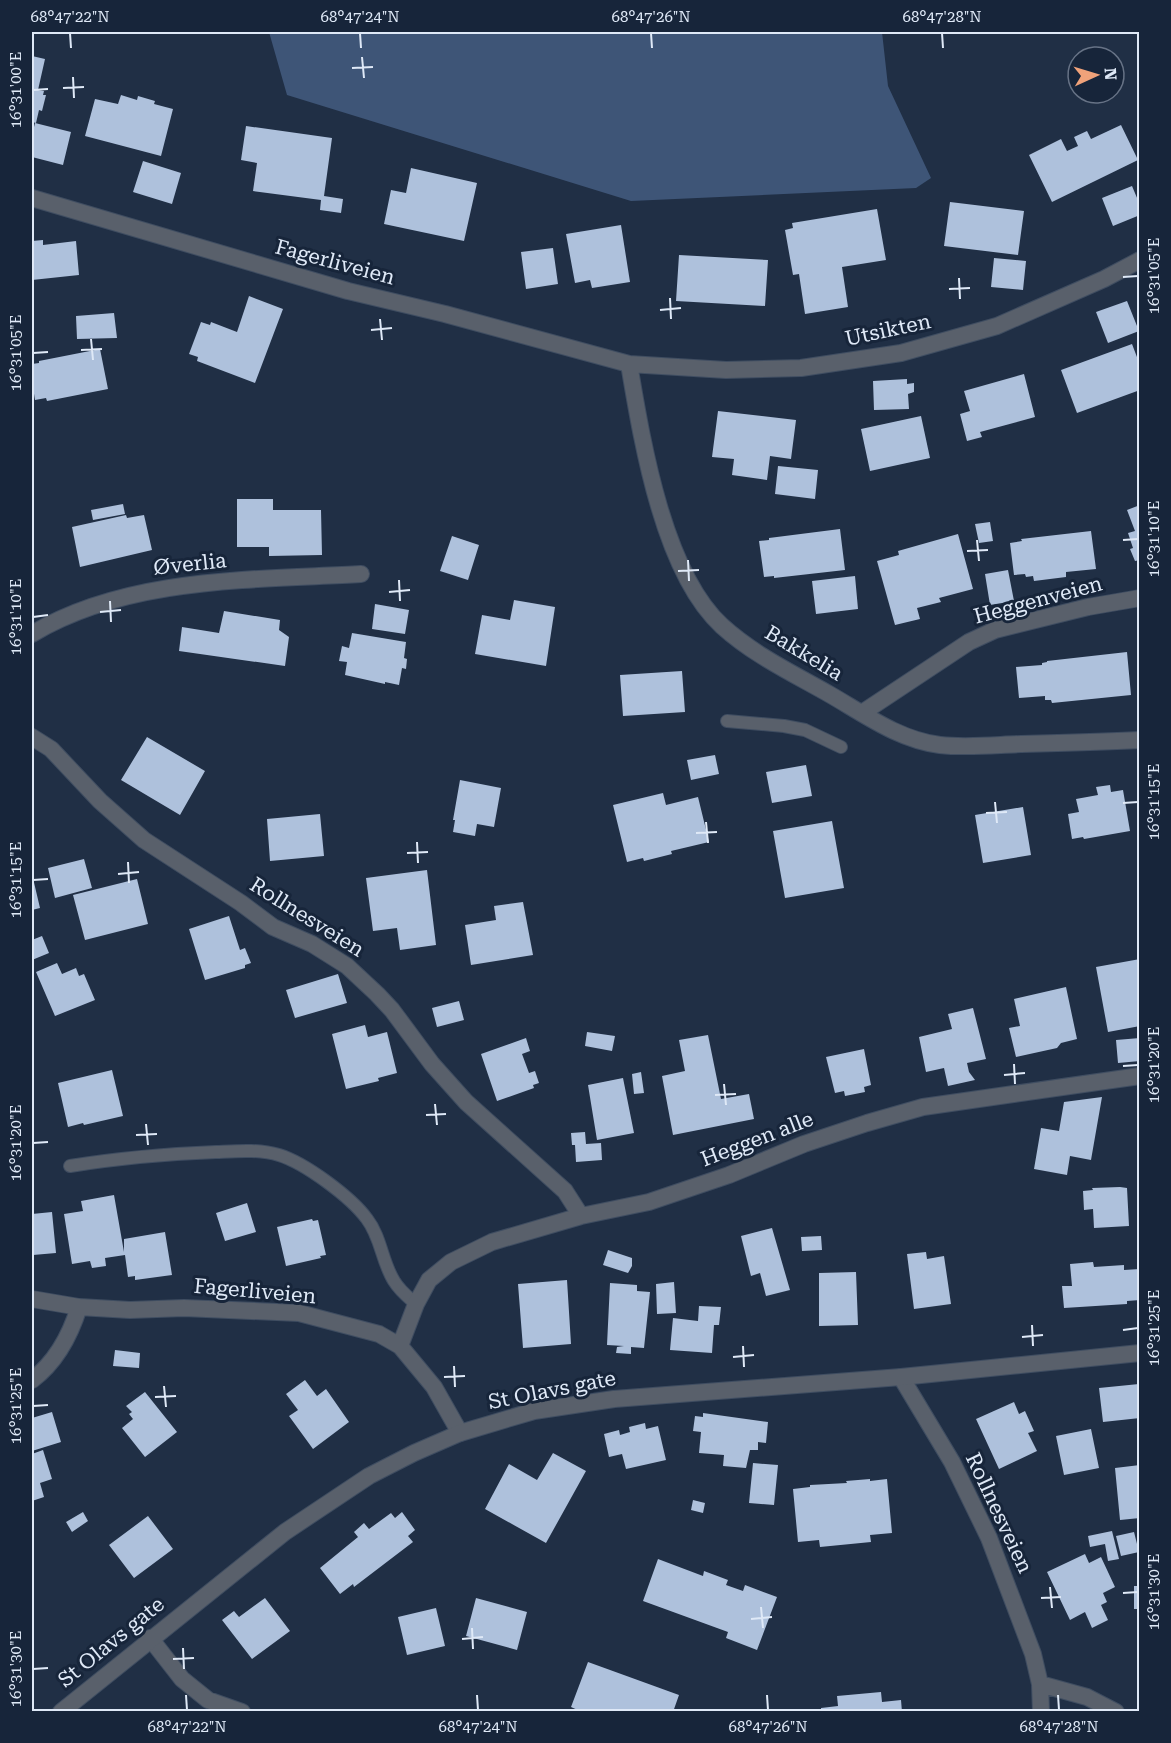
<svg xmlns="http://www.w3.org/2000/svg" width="1171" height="1743" viewBox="0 0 1171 1743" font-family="'Roboto Serif',serif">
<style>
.green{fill:#3e5577}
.building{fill:#aec1dc}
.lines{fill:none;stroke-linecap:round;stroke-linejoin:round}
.service-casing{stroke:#3f4d61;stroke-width:14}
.minor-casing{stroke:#3f4d61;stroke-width:18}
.tertiary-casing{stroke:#3f4d61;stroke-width:18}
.service{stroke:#59606b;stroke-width:12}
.minor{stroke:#59606b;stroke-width:16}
.tertiary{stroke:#59606b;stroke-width:16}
.ticks{fill:none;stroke:#dfe9f7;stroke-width:2}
.labels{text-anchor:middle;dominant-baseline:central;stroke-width:6;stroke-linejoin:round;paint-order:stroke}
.street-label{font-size:21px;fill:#dfe9f7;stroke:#17253a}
.neatline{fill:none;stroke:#dfe9f7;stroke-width:2}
.ticks-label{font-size:15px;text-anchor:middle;fill:#dfe9f7}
</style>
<rect width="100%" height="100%" fill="#202f45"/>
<path class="green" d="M269,32h613l6,54 43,92 -15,10 -285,13 -344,-106z"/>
<path class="building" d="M32,56l13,3 -7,31 6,1 -1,4h3l-4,16 -3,-1 -3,13 -4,-1z
M121,95l16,5 1,-4 17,5 -1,3 19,5 -12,47 -76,-20 10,-37 23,5z
M35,123l36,9 -8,33 -31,-8v-22z
M1121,125l17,35 -86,42 -23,-47 32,-16 6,12 11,-5 -4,-9 13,-6 4,8z
M246,126l86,12 -8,58 19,3 -2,14 -21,-3 1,-10 -68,-9 4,-28 -16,-3z
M143,161l38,12 -9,31 -39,-12z
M411,168l66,15 -13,58 -80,-17 7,-34 15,3z
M1132,186l8,19v10l-27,11 -11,-28z
M950,202l74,9 -6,44 -74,-9z
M877,209l9,51 -44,7 6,40 -43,7 -6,-40 -6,1 -8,-45 8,-2 -1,-5z
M621,225l9,57 -38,6 -2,-8 -15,3 -9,-49z
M43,240v5l33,-4 3,34 -47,5v-39z
M553,248l5,36 -32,5 -5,-37z
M679,255l89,5 -3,46 -89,-5z
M994,258l32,3 -3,29 -32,-3z
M249,296l34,13 -28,74 -58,-22 1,-4 -9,-3 12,-32 9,3 1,-3 26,10z
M1127,301l12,30 -31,12 -12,-31z
M114,313l3,25 -40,1 -1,-23z
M1132,344l8,21v25l-63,23 -16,-43z
M100,349l8,40 -61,12 -1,-3 -11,2 -3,-19v-17l7,-1v-2z
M1024,374l11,43 -55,15 2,5 -15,4 -7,-27 10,-3 -6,-20z
M907,379v5l7,-1v9l-6,2 1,15 -35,1 -1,-29z
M718,411l78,9 -5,39 -21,-3 -3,24 -35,-5 2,-16 -22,-2z
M921,416l9,42 -60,13 -9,-42z
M778,466l40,4 -3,29 -40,-5z
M237,499h36v11h48l1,45 -53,1v-9h-32z
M123,504l2,10 -32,6 -2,-10z
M1140,505v55l-5,1 -5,-12 3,-1 -5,-15 7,-2 -8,-21z
M126,515l1,3 17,-3 8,35 -72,17 -8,-40z
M990,522l3,19 -14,2 -4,-19z
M840,529l5,41 -71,8v-2l-10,1 -5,-36 10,-1v-2z
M1091,531l5,38 -30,3v5l-32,4 -1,-5 -7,1 -1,-3 -11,1 -4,-32 12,-2 -1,-2z
M958,534l15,55 -34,9 2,4 -24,6 3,11 -25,6 -18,-64 22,-6 -1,-4z
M452,536l27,9 -11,35 -28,-9z
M1008,570l6,31 -24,4 -5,-31z
M855,576l3,33 -42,5 -4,-33z
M514,600l41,7 -9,59 -71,-12 7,-39 28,5z
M375,604l34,6 -4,24 -33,-5z
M224,611l56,9 -1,10 10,7 -4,29 -106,-15 3,-24 37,6z
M352,633l54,9 -2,16 3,1 -1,10 -4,-1 -3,17 -14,-3v2l-40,-9 2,-13 -8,-1 3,-15 7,2z
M1127,652l4,43 -79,8 -1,-3h-6v-4l-26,2 -3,-31 26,-2v-2l5,-1v-1z
M682,671l3,41 -62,4 -3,-41z
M147,737l58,34 -25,44 -59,-35z
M715,755l4,19 -28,6 -4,-20z
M806,765l6,31 -40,7 -6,-31z
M460,780l41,8 -7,39 -17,-3 -2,12 -22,-4 2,-12h-2z
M1110,785l1,7 12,-2 7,41 -46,8 -1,-2 -11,2 -4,-25 11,-2 -3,-13 22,-4 -2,-8z
M663,793l3,12 32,-8 11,45 -38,9 1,3 -28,7 -1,-3 -16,4 -14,-57z
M1023,807l8,48 -48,8 -8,-48z
M320,814l4,42 -54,5 -3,-42z
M832,821l12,67 -59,10 -12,-67z
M84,859l8,29 -37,10 -7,-30z
M427,870l9,75 -36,5 -3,-22 -24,3 -7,-53z
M32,874l8,34 -8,2z
M137,879l11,45 -63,16 -12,-45z
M523,902l10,53 -62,10 -6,-40 31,-5 -2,-14z
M229,916l11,34 5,-2 6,15 -6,2v3l-40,12 -16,-51z
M42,936l7,17 -17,7v-20z
M1140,959v67l-32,6 -12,-65z
M57,963l5,11 14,-6 3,8 5,-2 11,26 -40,16 -19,-44z
M338,974l9,29 -52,15 -9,-28z
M1066,987l11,52 -16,4 -4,5 -41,9 -7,-29 11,-2 -6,-27z
M459,1001l5,19 -27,7 -5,-19z
M973,1008l13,51 -19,4 2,9 6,8 -27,6 -4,-18 -18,4 -7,-35 33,-8 -4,-15z
M365,1025l3,12 19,-5 10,41 -19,5 1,3 -33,8 -14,-55z
M587,1032l28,4 -3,15 -27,-5z
M708,1035l13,64 28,-5 5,25 -81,16 -11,-59 23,-5 -6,-31z
M526,1038l4,13 -8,3 7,19 6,-2 4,12 -6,2 1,3 -37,13 -16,-47z
M1140,1038v23l-22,2 -2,-23z
M864,1049l7,36 -7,2 1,5 -20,4 -1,-5 -9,2 -9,-36z
M112,1070l11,46 -39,9 -1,-2 -15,4 -10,-44z
M641,1072l3,21 -10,1 -2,-20z
M623,1078l11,55 -37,7 -9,-55z
M1102,1097l-11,63 -21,-4 -3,19 -33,-6 7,-41 18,3 5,-29z
M585,1132l1,12 15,-1 1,17 -26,2 -1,-17h-3l-1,-12z
M1120,1187l7,1 2,38 -35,2 -1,-19 -9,1 -1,-19 10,-1 -1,-2z
M114,1195l10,57v-13l41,-7 7,43 -37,5v-4l-7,1 -3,-22 -20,3 1,8 -14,2 -2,-7 -18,3 -8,-50 19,-3 -2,-10z
M247,1203l9,29 -31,9 -9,-28z
M52,1212l4,41 -23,2 -1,-41z
M312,1219l1,2 5,-1 8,35 -6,1 1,2 -35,8 -9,-39z
M772,1228l18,62 -24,6 -6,-23 -9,3 -10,-40z
M821,1236l1,14 -20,1 -1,-14z
M608,1250l24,8v8l-4,7 -25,-8z
M926,1252l1,7 17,-3 7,48 -37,5 -7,-55z
M1093,1262l1,5 30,-2v5l16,-1v31l-13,1v3l-63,4 -2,-22h10l-2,-22z
M856,1272l2,53 -39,1v-53z
M567,1280l4,64 -48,4 -5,-64z
M674,1282l2,31 -19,1 -1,-30z
M610,1283l27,2v6l13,1 -6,56 -13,-1v7l-15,-1 1,-6 7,-1 -17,-1z
M699,1306l22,1 -2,18h-5l-2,28 -42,-3 3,-32 25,3z
M115,1350l25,3 -1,15 -26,-2z
M305,1380l12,16 9,-7 23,33 -36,27 -24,-33 9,-6 -12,-16z
M1139,1384l1,34 -37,4 -4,-34z
M145,1392l32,40 -32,25 -23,-29 11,-9 -4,-5 3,-2 -6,-6z
M1014,1402l5,12 6,-3 9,20 -6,2 9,18 -38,18 -23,-50z
M52,1412l9,30 -29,9v-33z
M703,1413l65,9 -2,21 -8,-1v8h-8l-4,18 -23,-2 1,-11 -25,-2 2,-21 -8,-1 2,-15 8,1z
M645,1423l1,6 12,-3 8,34 -40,9 -4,-15 -13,3 -5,-23 15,-4 1,5 10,-3 -1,-5z
M1091,1429l8,39 -35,7 -8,-39z
M43,1450l9,29 -12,4 4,14 -12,4v-47z
M553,1453l33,18 -40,72 -61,-34 24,-45 28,16z
M753,1463l25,2 -4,40 -25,-2z
M1140,1465v53l-20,2 -5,-52z
M870,1479v2l17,-2 5,54 -22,2 1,7 -51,5 -1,-7 -21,2 -5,-53 17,-2v-2l37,-2 -1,-2z
M693,1500l12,3 -2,10 -12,-3z
M83,1512l5,9 -16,11 -6,-10z
M402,1512l13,18 -7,6 5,6 -59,45 -1,-3 -13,10 -20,-26 38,-31 -4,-5 10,-9 5,6 22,-16 4,5z
M148,1516l25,33 -39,29 -25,-33z
M1112,1531l7,28 -11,2 -3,-17 -15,3 -2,-11z
M1134,1532l5,20 -18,4 -5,-20z
M1085,1554l4,9 12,-6 14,30 -12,6 4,9 -6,3 7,15 -16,8 -7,-16 -15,8 -23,-48z
M658,1559l45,17 1,-5 24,9 -2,5 17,6 2,-6 32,12 -20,53 -31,-12 2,-6 -85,-31z
M1134,1586h6v23h-6z
M265,1598l25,33 -38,28 -30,-39 12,-9 5,6z
M476,1598l51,14 -10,38 -51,-14z
M436,1608l9,38 -38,9 -9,-38z
M588,1662l91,33 -6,17h-91l-11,-5z
M881,1692l1,10 19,-2 1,12h-81v-4l17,-2 -1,-10z"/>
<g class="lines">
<defs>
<path id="service" d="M727,721l57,5 21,4 36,17
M70,1166c49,-8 96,-12 146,-14 21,-1 43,-3 63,3 26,8 72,42 88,64 14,18 15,43 27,62 6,10 14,16 22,23"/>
<path id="minor" d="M32,198l316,93 97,23 184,50 97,6 75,-2 100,-15 96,-27 107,-47 36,-19
M629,364c13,77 34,208 93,262 32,29 70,47 107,68 35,20 70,46 111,51 27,3 54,0 81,-1 40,-1 79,-2 119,-4
M32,634c95,-57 221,-54 329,-60
M862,713l107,-71 26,-12 93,-23 52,-9
M32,737l19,12 49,52 44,39 97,63 32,24 39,17 35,22 30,28 15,16 40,54 34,38 99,89 16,25
M32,1299l47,8 51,3 54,-2 115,5 80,21 21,12 34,41 26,46
M400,1346l16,-42 13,-24 22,-18 41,-20 89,-26 68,-14 80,-27 75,-31 63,-21 56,-16 217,-31
M901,1377l51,85 37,76 44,116 7,30 1,28
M32,1380c24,-18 38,-44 47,-73
M150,1638l32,41 26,21 34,12
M1040,1684l47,13 29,15"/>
<path id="tertiary" d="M61,1712l224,-180 84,-56 45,-23 46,-20 74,-22 80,-12 287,-22 239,-24"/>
</defs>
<use href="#service" class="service-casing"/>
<use href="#minor" class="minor-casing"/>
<use href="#tertiary" class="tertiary-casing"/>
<use href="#service" class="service"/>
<use href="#minor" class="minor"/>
<use href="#tertiary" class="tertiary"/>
</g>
<path class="ticks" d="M70,33l1,15M360,33l1,15M651,33l1,15M942,33l1,15M362,57l2,21M352,68l21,-1M73,77l1,21M63,88l21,-1M33,90l15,-1M1123,277l15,-1M959,278l1,21M949,289l21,-1M670,298l1,21M660,310l21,-2M380,319l2,21M371,330l21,-2M91,339l2,21M81,350l21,-1M33,353l15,-1M977,540l2,21M1123,540l15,-1M967,551l21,-1M688,560l1,21M678,571l21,-1M399,580l1,21M389,592l21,-2M110,601l1,21M100,612l21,-2M33,617l15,-2M995,802l2,21M1123,803l15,-1M986,813l21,-1M706,822l2,21M696,833l21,-1M417,842l1,21M407,853l21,-1M128,862l1,21M118,874l21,-2M33,880l15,-1M1014,1064l1,20M1123,1066l15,-1M1004,1075l21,-2M724,1084l2,21M715,1095l21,-1M435,1104l2,21M426,1115l20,-1M146,1124l2,21M136,1135l21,-1M33,1143l15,-1M1032,1325l1,21M1123,1330l15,-2M1022,1337l21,-2M743,1346l1,21M733,1357l21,-2M454,1366l1,21M444,1377l21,-1M164,1386l2,21M155,1397l21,-1M33,1406l15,-1M1050,1587l2,21M1123,1593l15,-1M1041,1598l20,-1M761,1607l2,21M751,1619l21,-2M472,1628l1,21M462,1639l21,-2M183,1648l1,21M173,1659l21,-1M33,1669l15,-1M186,1695l1,15M477,1695l1,15M767,1695l1,15M1058,1695l1,15"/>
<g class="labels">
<g class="street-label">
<text transform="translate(335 262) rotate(15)">Fagerliveien</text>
<text transform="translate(888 330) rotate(-12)">Utsikten</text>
<text transform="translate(190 564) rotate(-6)">Øverlia</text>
<text transform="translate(1038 600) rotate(-15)">Heggenveien</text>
<text transform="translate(804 653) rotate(31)">Bakkelia</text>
<text transform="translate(307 917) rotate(32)">Rollnesveien</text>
<text transform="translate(757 1139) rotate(-21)">Heggen alle</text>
<text transform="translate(255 1291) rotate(5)">Fagerliveien</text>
<text transform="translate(552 1390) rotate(-11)">St Olavs gate</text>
<text transform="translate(999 1513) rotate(65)">Rollnesveien</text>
<text transform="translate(111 1642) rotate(-39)">St Olavs gate</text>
</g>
</g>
<rect width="1171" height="1743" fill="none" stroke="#17253a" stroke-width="66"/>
<g transform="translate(1096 75) rotate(86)"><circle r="28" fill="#17253a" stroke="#677386" stroke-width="1.5"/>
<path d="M0-4.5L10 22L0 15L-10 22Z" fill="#f0a27a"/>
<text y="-9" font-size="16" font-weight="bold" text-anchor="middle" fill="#dfe9f7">N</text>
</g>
<rect x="33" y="33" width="1105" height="1677" class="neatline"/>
<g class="ticks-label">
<text x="70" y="22">68°47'22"N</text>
<text x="360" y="22">68°47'24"N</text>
<text x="651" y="22">68°47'26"N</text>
<text x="942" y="22">68°47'28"N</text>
<text transform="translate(16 90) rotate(-90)" y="5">16°31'00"E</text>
<text transform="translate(1154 276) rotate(-90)" y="5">16°31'05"E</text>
<text transform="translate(16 353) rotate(-90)" y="5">16°31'05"E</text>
<text transform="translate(1154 539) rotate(-90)" y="5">16°31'10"E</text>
<text transform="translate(16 617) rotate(-90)" y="5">16°31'10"E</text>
<text transform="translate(1154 802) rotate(-90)" y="5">16°31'15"E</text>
<text transform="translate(16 880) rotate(-90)" y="5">16°31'15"E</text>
<text transform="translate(1154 1065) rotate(-90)" y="5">16°31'20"E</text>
<text transform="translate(16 1143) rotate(-90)" y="5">16°31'20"E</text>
<text transform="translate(1154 1328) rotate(-90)" y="5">16°31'25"E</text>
<text transform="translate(16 1406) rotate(-90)" y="5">16°31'25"E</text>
<text transform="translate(1154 1592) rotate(-90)" y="5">16°31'30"E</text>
<text transform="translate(16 1669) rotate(-90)" y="5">16°31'30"E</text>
<text x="187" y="1732">68°47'22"N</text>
<text x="478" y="1732">68°47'24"N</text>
<text x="768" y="1732">68°47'26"N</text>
<text x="1059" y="1732">68°47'28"N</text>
</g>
</svg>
